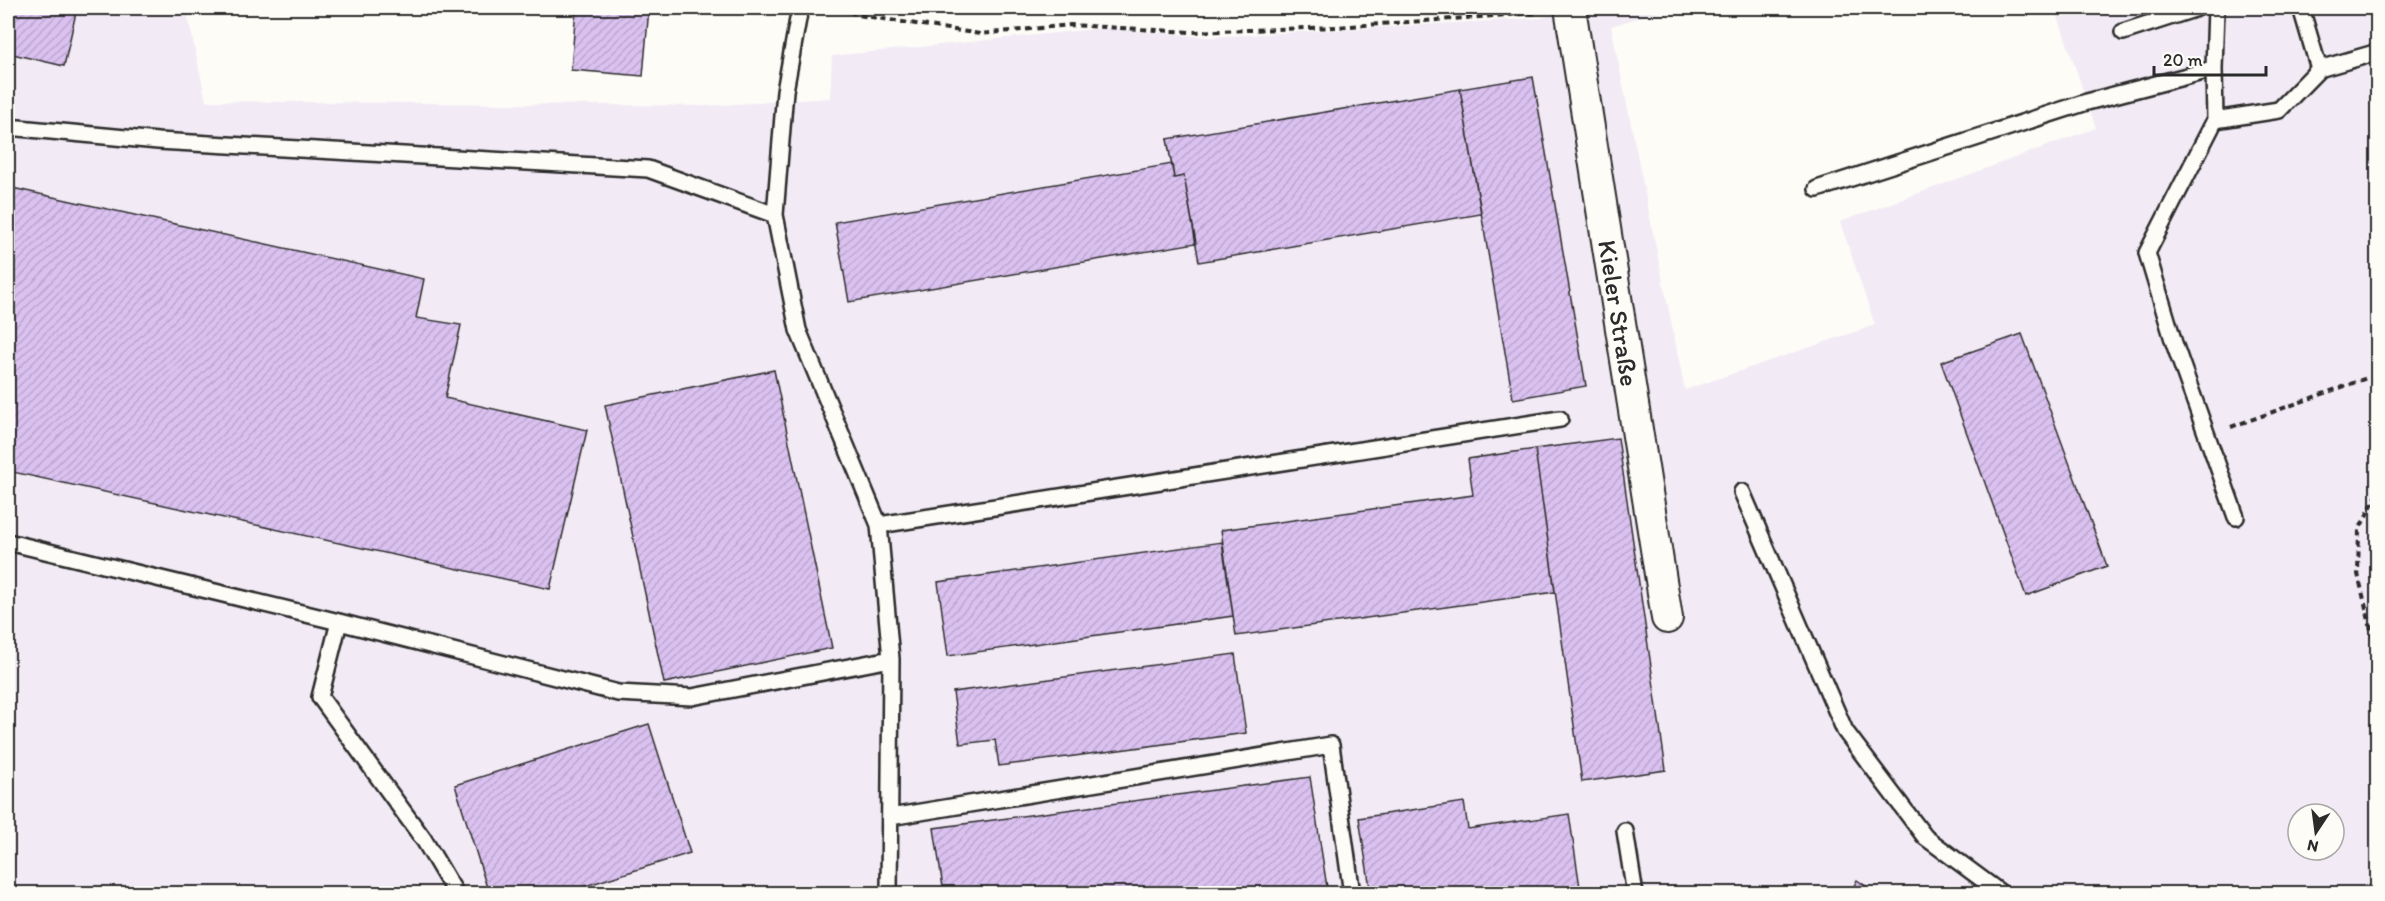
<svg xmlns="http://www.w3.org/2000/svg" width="2385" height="901" viewBox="0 0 2385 901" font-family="Itim,sans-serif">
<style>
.built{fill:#f2eaf5;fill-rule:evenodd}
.building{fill:url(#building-hatch);stroke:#2b2b2b;stroke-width:1.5}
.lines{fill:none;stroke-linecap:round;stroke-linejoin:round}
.service-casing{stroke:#2b2b2b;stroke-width:20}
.minor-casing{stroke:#2b2b2b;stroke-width:34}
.path{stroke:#2b2b2b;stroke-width:4;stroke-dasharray:6 4.5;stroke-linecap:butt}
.service{stroke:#fdfcf7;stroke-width:15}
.minor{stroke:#fdfcf7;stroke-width:30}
.labels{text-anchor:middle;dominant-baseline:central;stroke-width:6;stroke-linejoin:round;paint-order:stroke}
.street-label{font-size:26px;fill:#2b2b2b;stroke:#fdfcf7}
</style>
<defs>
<pattern id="building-hatch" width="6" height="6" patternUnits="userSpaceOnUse" patternTransform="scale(1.5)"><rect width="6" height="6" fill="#dac1f0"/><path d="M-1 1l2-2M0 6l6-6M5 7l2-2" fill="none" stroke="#bba6ce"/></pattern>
</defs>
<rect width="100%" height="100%" fill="#fdfcf7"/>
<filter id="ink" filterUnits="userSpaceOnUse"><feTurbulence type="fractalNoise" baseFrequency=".0167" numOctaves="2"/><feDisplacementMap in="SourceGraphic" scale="12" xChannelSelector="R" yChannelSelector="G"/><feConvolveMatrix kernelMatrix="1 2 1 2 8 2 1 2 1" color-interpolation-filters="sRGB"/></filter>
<g filter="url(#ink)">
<path class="built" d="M8,8h178l20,93 501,5 123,-8 2,-42 273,-28 104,9 332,-19 40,-10h90l-60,18 74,364 190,-65 -35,-103 256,-94 -41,-120h322v885h-2369zM2298,814h36v36h-36z"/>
<path class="building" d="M8,8h69l-13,58 -56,-13z
M576,8h73l-6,68 -72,-6z
M1533,77l53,309 -73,13 -53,-310z
M1460,89l21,125 -282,48 -15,-86 -10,2 -7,-39z
M1172,164l2,14 10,-2 12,67 -347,59 -14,-80z
M8,187l416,92 -8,39 45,7 -16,73 142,32 -37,159 -542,-118z
M2022,334l85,232 -81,30 -85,-234z
M774,370l58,278 -168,35 -59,-278z
M1618,438l48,332 -84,12 -47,-333z
M1535,449l20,143 -319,44 -15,-106 252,-35 -5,-36z
M1222,542l11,74 -285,40 -10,-74z
M1235,654l11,79 -247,33 -4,-26 -35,4 -7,-52z
M649,724l41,129 -130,41h-71l-34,-109z
M1310,777l18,117h-384l-10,-66z
M1464,802l4,27 101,-15 12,80h-210l-12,-76z
M1857,880l21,14h-28z"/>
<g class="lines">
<defs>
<path id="service" d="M800,8l-15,83 -10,124 23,115 81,195 12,134 -2,235
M2301,8l18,61 59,-17
M2123,32l74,-24
M2215,120l-1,-51 2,-61
M8,127l150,14 490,28 127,46
M1817,189l270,-87 127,-33
M1742,492l103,239 80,106 77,57
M2236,517l-62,-174 -27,-90 68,-133 64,-10 40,-41
M879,525l681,-106
M8,542l331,80 279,71 74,4 199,-38
M339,622l-19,75 104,143 32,54
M890,817l441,-72 21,149
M1625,831l10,63"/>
<g id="minor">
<path id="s1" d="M1570,8l97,610"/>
</g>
</defs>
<use href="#service" class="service-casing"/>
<use href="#minor" class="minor-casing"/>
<path class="path" d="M840,8l18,7 122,19 91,-9 119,7 147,-5 200,-14
M2231,427l147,-53
M2378,493l-19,37 -1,44 20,85"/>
<use href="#service" class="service"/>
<use href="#minor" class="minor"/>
</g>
</g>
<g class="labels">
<g class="street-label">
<text stroke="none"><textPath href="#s1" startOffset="309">Kieler Straße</textPath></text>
</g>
</g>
<rect width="2385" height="901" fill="none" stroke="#fdfcf7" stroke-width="30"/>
<rect x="15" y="15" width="2355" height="871" fill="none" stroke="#2b2b2b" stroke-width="2" filter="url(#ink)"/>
<g transform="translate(2316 832) rotate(193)"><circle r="28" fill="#fdfcf7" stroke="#a9a8a5" stroke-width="1.5"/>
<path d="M0-4.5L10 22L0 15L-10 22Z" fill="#2b2b2b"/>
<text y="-9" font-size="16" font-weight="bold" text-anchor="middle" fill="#2b2b2b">N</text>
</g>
<path d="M2154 66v9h112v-9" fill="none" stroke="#2b2b2b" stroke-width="3"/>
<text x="2163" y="66" font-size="18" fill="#2b2b2b" stroke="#fdfcf7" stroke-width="4.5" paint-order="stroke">20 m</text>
</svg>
